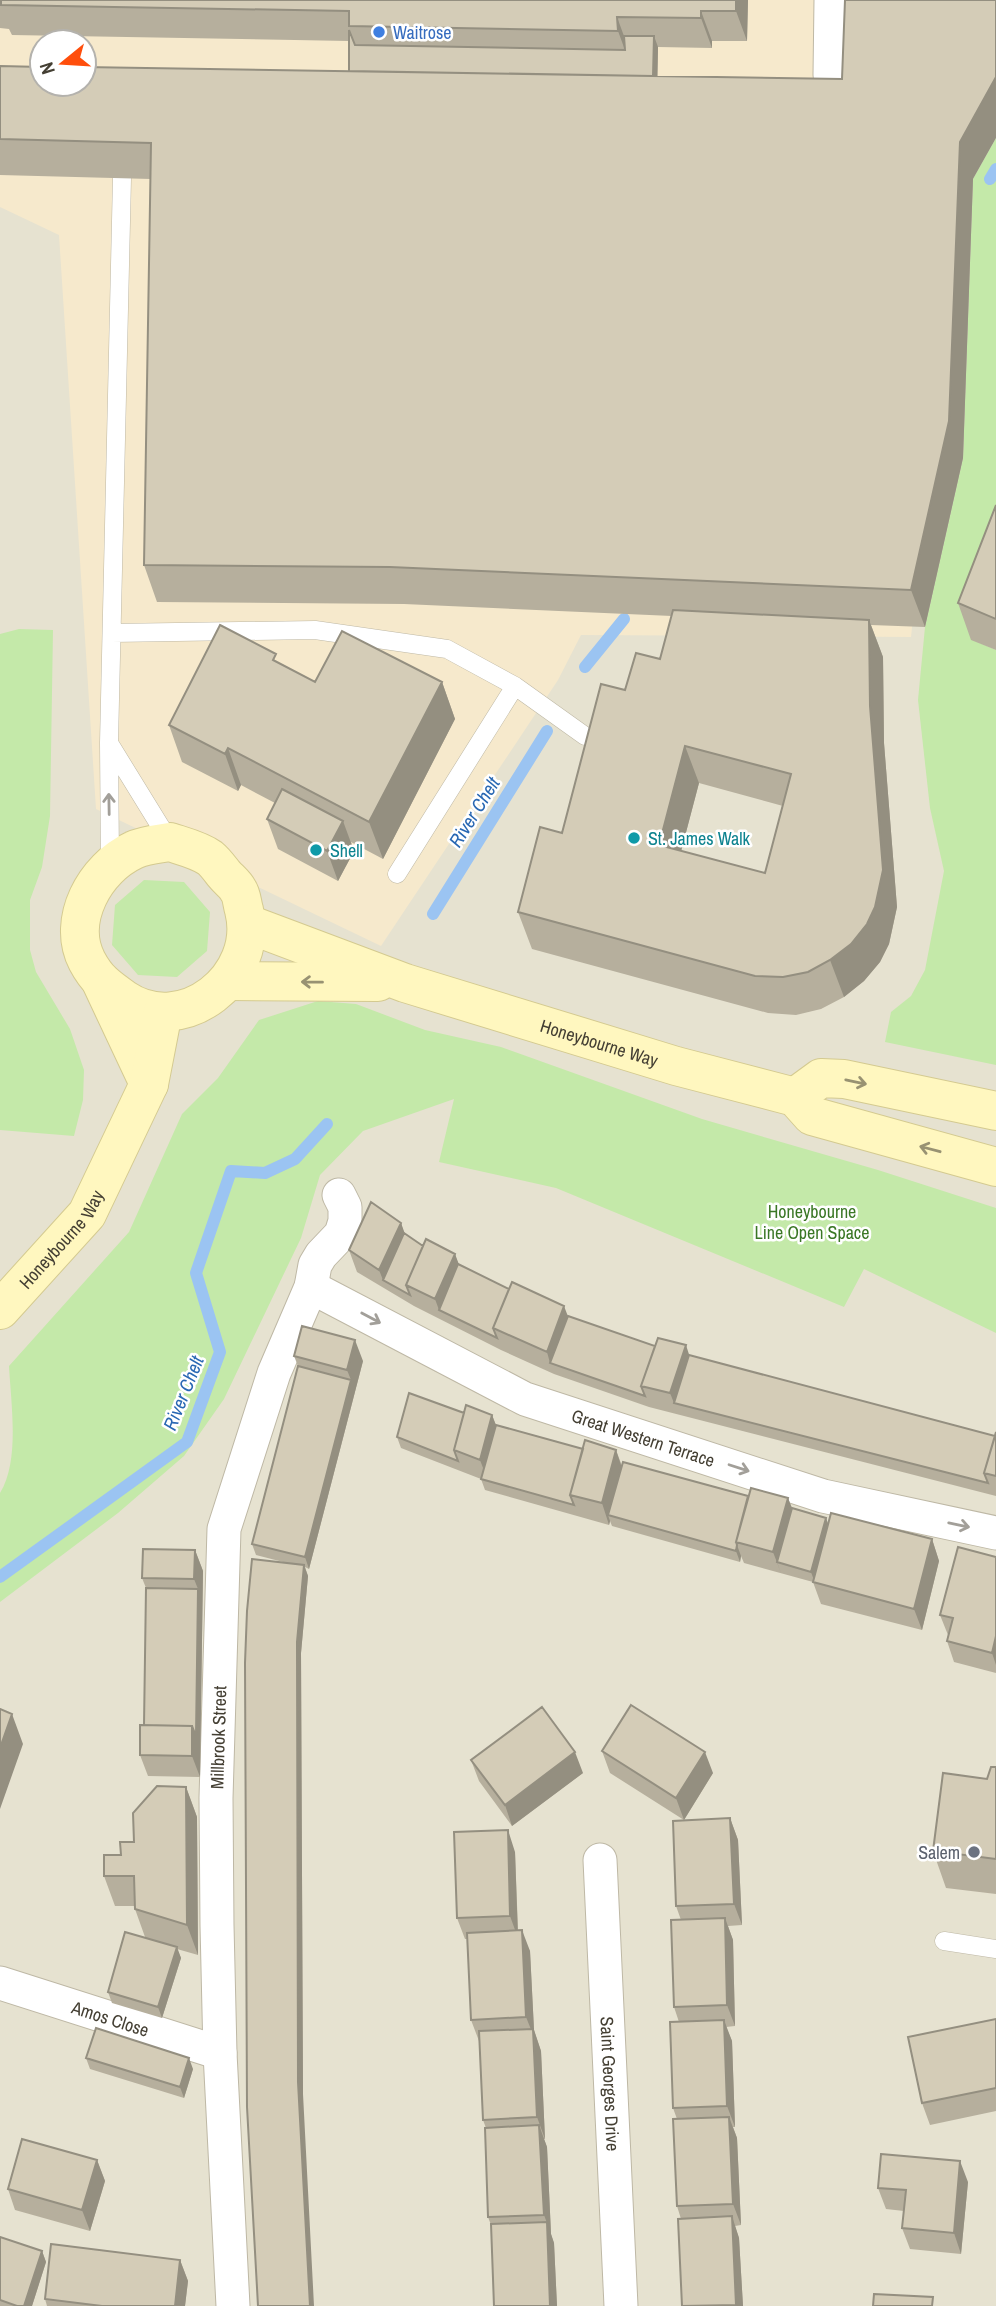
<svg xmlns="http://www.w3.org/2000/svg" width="996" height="2306" viewBox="0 0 996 2306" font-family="'Archivo Narrow',sans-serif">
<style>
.residential{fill:#e6e2d0;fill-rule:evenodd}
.commercial{fill:#f6e9cc;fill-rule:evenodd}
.green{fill:#c4e9a9}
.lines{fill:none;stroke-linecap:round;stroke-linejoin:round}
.stream{stroke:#9bc4f2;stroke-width:12}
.lane-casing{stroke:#beb8a5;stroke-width:19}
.street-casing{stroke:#beb8a5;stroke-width:35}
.secondary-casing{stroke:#d4ca90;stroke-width:40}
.lane{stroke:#fff;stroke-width:18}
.street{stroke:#fff;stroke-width:33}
.secondary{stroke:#fff7bf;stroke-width:38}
.wall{fill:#b6af9d;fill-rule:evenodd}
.shaded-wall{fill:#948f80}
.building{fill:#d4ccb7;stroke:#948f80;stroke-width:2;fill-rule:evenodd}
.oneway{stroke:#a29f99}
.oneway2{stroke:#989272}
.shop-dot{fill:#3f7fe0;stroke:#fff;stroke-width:2.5}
.culture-dot{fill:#0f9aa8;stroke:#fff;stroke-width:2.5}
.worship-dot{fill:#6b7280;stroke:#fff;stroke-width:2.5}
.labels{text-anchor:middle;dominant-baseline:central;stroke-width:5;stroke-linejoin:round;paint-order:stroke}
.shop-label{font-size:18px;fill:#366cbe;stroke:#fff;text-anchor:start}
.culture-label{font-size:18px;fill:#0d838f;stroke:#fff;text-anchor:start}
.street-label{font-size:18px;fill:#443f33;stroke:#fff}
.park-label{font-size:18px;fill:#3a7725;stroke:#fff}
.worship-label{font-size:18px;fill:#5b616d;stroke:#fff;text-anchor:end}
.water-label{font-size:19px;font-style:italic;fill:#2968b3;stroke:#fff}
</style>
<rect width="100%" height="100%" fill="#f2efe2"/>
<path class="residential" d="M0,0h996v2306h-996zM42,42h42v42h-42z"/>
<path class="commercial" d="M0,0h863l106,97 -58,540 -330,-2 -23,45 -177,266 -285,-137 -37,-574 -59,-28zM42,42h42v42h-42z"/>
<path class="green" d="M996,138v439l-25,62 25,11v415l-111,-23 6,-30 20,-16 14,-26 19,-99 -14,-63 -12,-108 7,-73 38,-169 10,-279z
M19,629l34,1 -3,186 -8,51 -12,33v50l6,22 34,57 14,41 -1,30 -9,36 -74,-6v-496z
M144,880l40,2 26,30 -3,39 -30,26 -39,-2 -26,-30 3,-40z
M318,1001l38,3 69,26 76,17 201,72 176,51 118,38v125l-132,-64 -20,38 -288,-119 -117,-26 15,-63 -91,32 -43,44 -19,63 -77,161 -40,57 -66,57 -118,89v-109c20,-33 11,-89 9,-127l120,-134 53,-118 36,-36 41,-58z"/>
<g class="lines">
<path class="stream" d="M990,179l6,-10
M585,667l39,-48
M433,914l114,-183
M0,1577l187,-135 33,-90 -24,-79 35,-102 34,2 30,-14 32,-35"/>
<defs>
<path id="lane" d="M112,633l203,-3 132,19 68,37 70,50
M109,743l61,99
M110,864l-1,-121 13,-565
M397,874l118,-188
M944,1941l52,8"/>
<g id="street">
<path d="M830,75l1,-75"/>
<path id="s1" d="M311,1287l214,112 298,97 173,37"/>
<path id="s2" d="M600,1860l21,446"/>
<path id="s3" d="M0,1983l220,70"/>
<path id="s4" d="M233,2306l-13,-253 -3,-128 -1,-127 8,-269 50,-156 37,-86 4,-22 6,-10 20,-21 4,-13v-14l-6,-12"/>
</g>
<g id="secondary">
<path d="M170,842c12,4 29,8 40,16 5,4 10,11 14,16 4,5 11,10 14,16 4,5 4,14 6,20 17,67 -61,129 -120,89 -17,-12 -27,-19 -37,-38 -21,-41 8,-93 47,-111 10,-5 24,-6 36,-8z"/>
<path id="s5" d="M248,924l157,59 271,83 119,31 17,19 184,51"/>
<path d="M229,981l149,1"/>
<path d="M102,984l47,100"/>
<path d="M795,1097l26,-19 23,1 152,32"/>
<path id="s6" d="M0,1310l87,-96 62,-130 14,-72"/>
</g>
</defs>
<use href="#lane" class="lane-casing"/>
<use href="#street" class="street-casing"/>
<use href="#secondary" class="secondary-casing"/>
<use href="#lane" class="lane"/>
<use href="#street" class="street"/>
<use href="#secondary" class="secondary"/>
</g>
<path class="wall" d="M0,0h748l-1,41h-35v7l-54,-1 -1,29 316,103 -10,279 -38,169 -54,-2 12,32 1,86 13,164 -8,37 -9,18 -16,19 -20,16 -23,12 -25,6 -28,-2 -236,-64 -14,-37 44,-79 63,-143 35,-31 12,-43 -268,-12 -247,-2 -13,-37 7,-386 -151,-4v-109l349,5v-30l-337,-6 -3,-6 -9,-1zM699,783l84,23 -18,67 -84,-22z
M996,505v145l-25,-10 -13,-37z
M279,663l36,19h127l13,37 -72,140 -32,-17 3,9 -16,30 -60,-32 -11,-30 8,-16 -34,-18 -3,6 -56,-29 -13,-37z
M401,1223l3,10 19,13 32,8 3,10 51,25 59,27 87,30 340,90 1,-4v64l-347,-89 -95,-33 -53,-24 -87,-44 -57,-34 -8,-22z
M294,1356l69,5 -54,208 -4,-2 3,9 -7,77 2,441 -45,212 29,-743 -31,-8 -4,-11 46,-178z
M464,1413l28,2 4,10 87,24 33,1 6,16 126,30 40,2 4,10 34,10 2,7 104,14 7,22 -17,69 -101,-26 -8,-22 -69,-19 -3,-7 -1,6 -128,-36 -2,-5 -1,4 -124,-35 -4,-11 -80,-31 -4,-11z
M195,1550l8,21 -3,206 -52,-1 -8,-21 4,-30 2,-137 -4,-10z
M996,1557v116l-42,-11 -7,-21 1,-6 -8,-20z
M602,1751l111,22 -29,47 -74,-47z
M471,1760l112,13 -71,53 -33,-45z
M996,1767v127l-50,-6 -13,-37z
M186,1787l11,30 1,138 -21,-6 4,9 -19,60 -50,-15 -4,-11 37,-55 -10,-28v-3h-20l-11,-30 17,-21z
M730,1818l8,22 4,85 -14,1 5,14 2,86 -9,1 6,14 3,86h-2l4,11 4,87 -6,1 4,12 4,68h-61l-1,-87 -4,-13v-87l-4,-11 6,-86 -5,-15 7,-87 -5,-14z
M515,1852l3,78 12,21 4,79 7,21 4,88h-1l3,8 4,87 3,9 3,63h-63l-3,-81 -3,-8 -2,-89 -3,-8 -4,-79 -8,-21 -4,-81h-2l-8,-21z
M996,2019v92l-66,14 -8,-22z
M86,2058l107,11 -9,29 -94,-29z
M97,2160l8,21 -15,50 -75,-21 -7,-21z
M968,2182l-7,72 -51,-5 -8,-21 2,-17 -18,-2 -8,-21z
M0,2237l42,14 4,11 -14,44h-32z
M180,2260l8,21 -3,25h-138l-2,-7z"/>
<path class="shaded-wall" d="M736,0h12l-1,41 -11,-30z
M701,11l11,30v7l-11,-30z
M617,17l11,30 1,14 -11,-30z
M654,36l4,11 -1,62 -4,-12z
M996,77v61l-23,41 -10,279 -38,169 -14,-37 49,-448z
M869,620l14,37 1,86 13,164 -8,37 -9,18 -16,19 -20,16 -14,-37 40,-254z
M442,682l13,37 -72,140 -14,-37z
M685,746l14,37 -26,99 -14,-37z
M228,748l13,37 -3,6 -13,-37z
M343,821l11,30 -16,30 -11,-30z
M401,1223l8,22 -26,35 -4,-10z
M455,1254l8,21 -24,35 4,11 -8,-22z
M564,1306l8,21 -22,36 -3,-11z
M355,1340l8,21 -54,208 -4,-12 46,-177 -4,-10z
M686,1345l7,22 -19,36 -4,-10z
M492,1415l8,21 -12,45 -8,-21z
M616,1450l7,21 -15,44 2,6 -1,4 -7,-22z
M788,1498l8,21 -19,43 4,11 -8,-21z
M826,1518l4,11 -15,54 -4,-11z
M932,1539l7,22 -17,69 -8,-21z
M737,1545l4,11 -1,6 -4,-11z
M195,1550l8,21 -3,206 -8,-21v-30l6,-137 -4,-10z
M304,1565l4,11 -7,77 2,441 11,212h-4l-12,-224 -1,-440z
M996,1636v29l-4,-12z
M12,1714l11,30 -23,65v-61z
M575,1752l8,21 -71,53 -7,-21z
M705,1752l8,21 -29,47 -8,-22z
M186,1787l11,30 1,138 -11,-30z
M730,1818l8,22 4,85 -8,-21z
M508,1830l7,22 3,86 -8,-22z
M725,1918l8,22 2,86 -8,-21z
M522,1930l8,21 4,79 7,21 4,88 -8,-22 -3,-80 -8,-20z
M177,1947l4,11 -19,60 -4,-11z
M724,2020l8,21 3,86 -8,-21z
M189,2058l4,11 -9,29 -4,-11z
M729,2117l8,21 4,87 -8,-21z
M539,2125l8,22 4,87 3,9 3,63h-7l-3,-83 -3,-8z
M97,2160l8,21 -15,50 -8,-21z
M960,2161l8,21 -7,72 -7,-21z
M732,2216l7,22 4,68h-7z
M42,2251l4,11 -14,44h-8z
M180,2260l8,21 -3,25h-10z"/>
<path class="building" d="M1,0h735v11h-35v7l-84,-1 1,14 -269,-5v-15l-348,-6z
M845,0h151v77l-36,65 -11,279 -38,169 -521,-23 -246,-2 7,-422 -151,-4v-73l42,1v17h42v-17l758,12z
M349,30l6,15 270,5 -1,-14h30l-1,40 -304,-5z
M996,505v114l-38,-16z
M673,610l196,10 1,86 13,164 -8,37 -8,17 -16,20 -21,16 -22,12 -25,5 -28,-1 -237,-64 22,-85 22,6 39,-149 24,6 11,-37 24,6zM685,746l106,28 -26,99 -106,-28z
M220,625l56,29 -3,6 42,22 27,-51 100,51 -73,140 -141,-74 -3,6 -56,-29z
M282,789l61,32 -16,30 -60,-32z
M371,1202l30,21 -22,47 -30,-20z
M404,1233l19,13 -17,39 4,10 -27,-15z
M426,1239l29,15 -20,45 -29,-14z
M458,1264l51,25 -16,39 4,10 -58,-28z
M512,1282l52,24 -17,46 -54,-24z
M568,1316l87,30 -14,40 4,10 -95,-33z
M302,1326l53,14 -8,30 -53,-14z
M658,1338l28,7 -16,48 -29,-7z
M689,1355l306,81 -11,37 4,10 -314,-80z
M298,1366l53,14 -46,177 -53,-13z
M409,1393l55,20 -10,37 4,11 -61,-24z
M466,1405l26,10 -12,45 -26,-10z
M496,1425l87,24 -13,46 4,10 -93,-26z
M996,1432v44l-12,-3z
M585,1440l31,10 -14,53 -32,-8z
M623,1462l125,34 -12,46 1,3 -1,6 -128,-36z
M751,1488l37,10 -15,54 -37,-10z
M792,1508l34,10 -15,54 -34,-10z
M831,1513l101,26 -18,70 -101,-27z
M958,1547l38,10v79l-4,17 -45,-12 6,-23 -13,-3z
M143,1549l52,1 -1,29 -52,-1z
M252,1559l52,6 -7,77 1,440 12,224h-52l-11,-199 -2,-444 2,-52z
M146,1588l52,1 -2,147 -4,-10 -48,-1z
M631,1705l74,47 -29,46 -74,-47z
M542,1707l33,45 -70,53 -34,-45z
M0,1709l12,5 -12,34z
M140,1725l52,1v30l-52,-1z
M991,1767h5v92l-63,-8 10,-78 44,6z
M157,1786l29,1 1,138 -52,-16 -1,-33h-30v-21h17l-1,-13h14l-1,-29z
M730,1818l4,86 -58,2 -3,-85z
M508,1830l2,86 -53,2 -3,-86z
M725,1918l2,87 -53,2 -3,-87z
M522,1930l4,87 -55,3 -4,-87z
M125,1932l52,15 -19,60 -50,-15z
M996,2019v69l-74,15 -14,-66z
M724,2020l3,86 -54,2 -3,-86z
M96,2028l93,30 -9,29 -94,-29z
M533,2029l4,88 -54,3 -4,-89z
M729,2117l4,87 -56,2 -4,-87z
M539,2125l5,90 -56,2 -3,-89z
M22,2139l75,21 -15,50 -74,-21z
M881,2154l79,7 -6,72 -52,-5 4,-38 -28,-2z
M732,2216l4,89 -54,1 -4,-87z
M547,2222l3,84h-56l-3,-82z
M0,2237l42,14 -18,55h-7l-17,-6z
M51,2244l129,16 -5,46h-73l-57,-7z
M874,2294l59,3 -1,9h-59z"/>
<defs><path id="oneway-shaft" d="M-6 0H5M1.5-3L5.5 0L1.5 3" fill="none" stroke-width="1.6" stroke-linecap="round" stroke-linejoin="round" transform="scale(1.75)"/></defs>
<g class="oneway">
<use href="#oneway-shaft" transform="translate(109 804) rotate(-91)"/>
<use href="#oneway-shaft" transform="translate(371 1318) rotate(28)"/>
<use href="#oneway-shaft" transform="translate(739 1468) rotate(18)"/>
<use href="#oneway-shaft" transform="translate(959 1525) rotate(12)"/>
</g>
<g class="oneway2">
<use href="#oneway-shaft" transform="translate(312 982) rotate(-179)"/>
<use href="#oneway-shaft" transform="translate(856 1082) rotate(12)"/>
<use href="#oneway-shaft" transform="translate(930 1149) rotate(-165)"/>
</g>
<circle class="shop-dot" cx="379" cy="32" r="7"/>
<g class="culture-dot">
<circle cx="634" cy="838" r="7"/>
<circle cx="316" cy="850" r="7"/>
</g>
<circle class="worship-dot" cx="974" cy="1852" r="7"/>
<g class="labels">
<g class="shop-label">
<text x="393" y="32">Waitrose</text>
</g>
<g class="culture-label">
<text x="648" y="838">St. James Walk</text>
<text x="330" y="850">Shell</text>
</g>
<g class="street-label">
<text stroke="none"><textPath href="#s5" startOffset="371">Honeybourne Way</textPath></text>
<text stroke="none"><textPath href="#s6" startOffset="94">Honeybourne Way</textPath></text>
<text stroke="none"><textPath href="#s1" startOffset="366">Great Western Terrace</textPath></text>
<text stroke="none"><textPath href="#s4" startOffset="569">Millbrook Street</textPath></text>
<text stroke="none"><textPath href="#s3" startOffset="116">Amos Close</textPath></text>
<text stroke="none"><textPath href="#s2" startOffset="224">Saint Georges Drive</textPath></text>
</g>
<g class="park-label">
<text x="812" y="1211">Honeybourne<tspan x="812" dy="21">Line Open Space</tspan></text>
</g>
<g class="worship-label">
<text x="960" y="1852">Salem</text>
</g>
<g class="water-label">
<text transform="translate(474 812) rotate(-58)">River Chelt</text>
<text transform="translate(183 1393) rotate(-68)">River Chelt</text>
</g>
</g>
<g transform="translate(63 63) rotate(252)"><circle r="33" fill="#ffffff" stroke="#b4b2ad" stroke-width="2"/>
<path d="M0-5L12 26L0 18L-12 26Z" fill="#ff4e0c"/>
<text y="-10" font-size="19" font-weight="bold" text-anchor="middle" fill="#443f33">N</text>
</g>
</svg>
